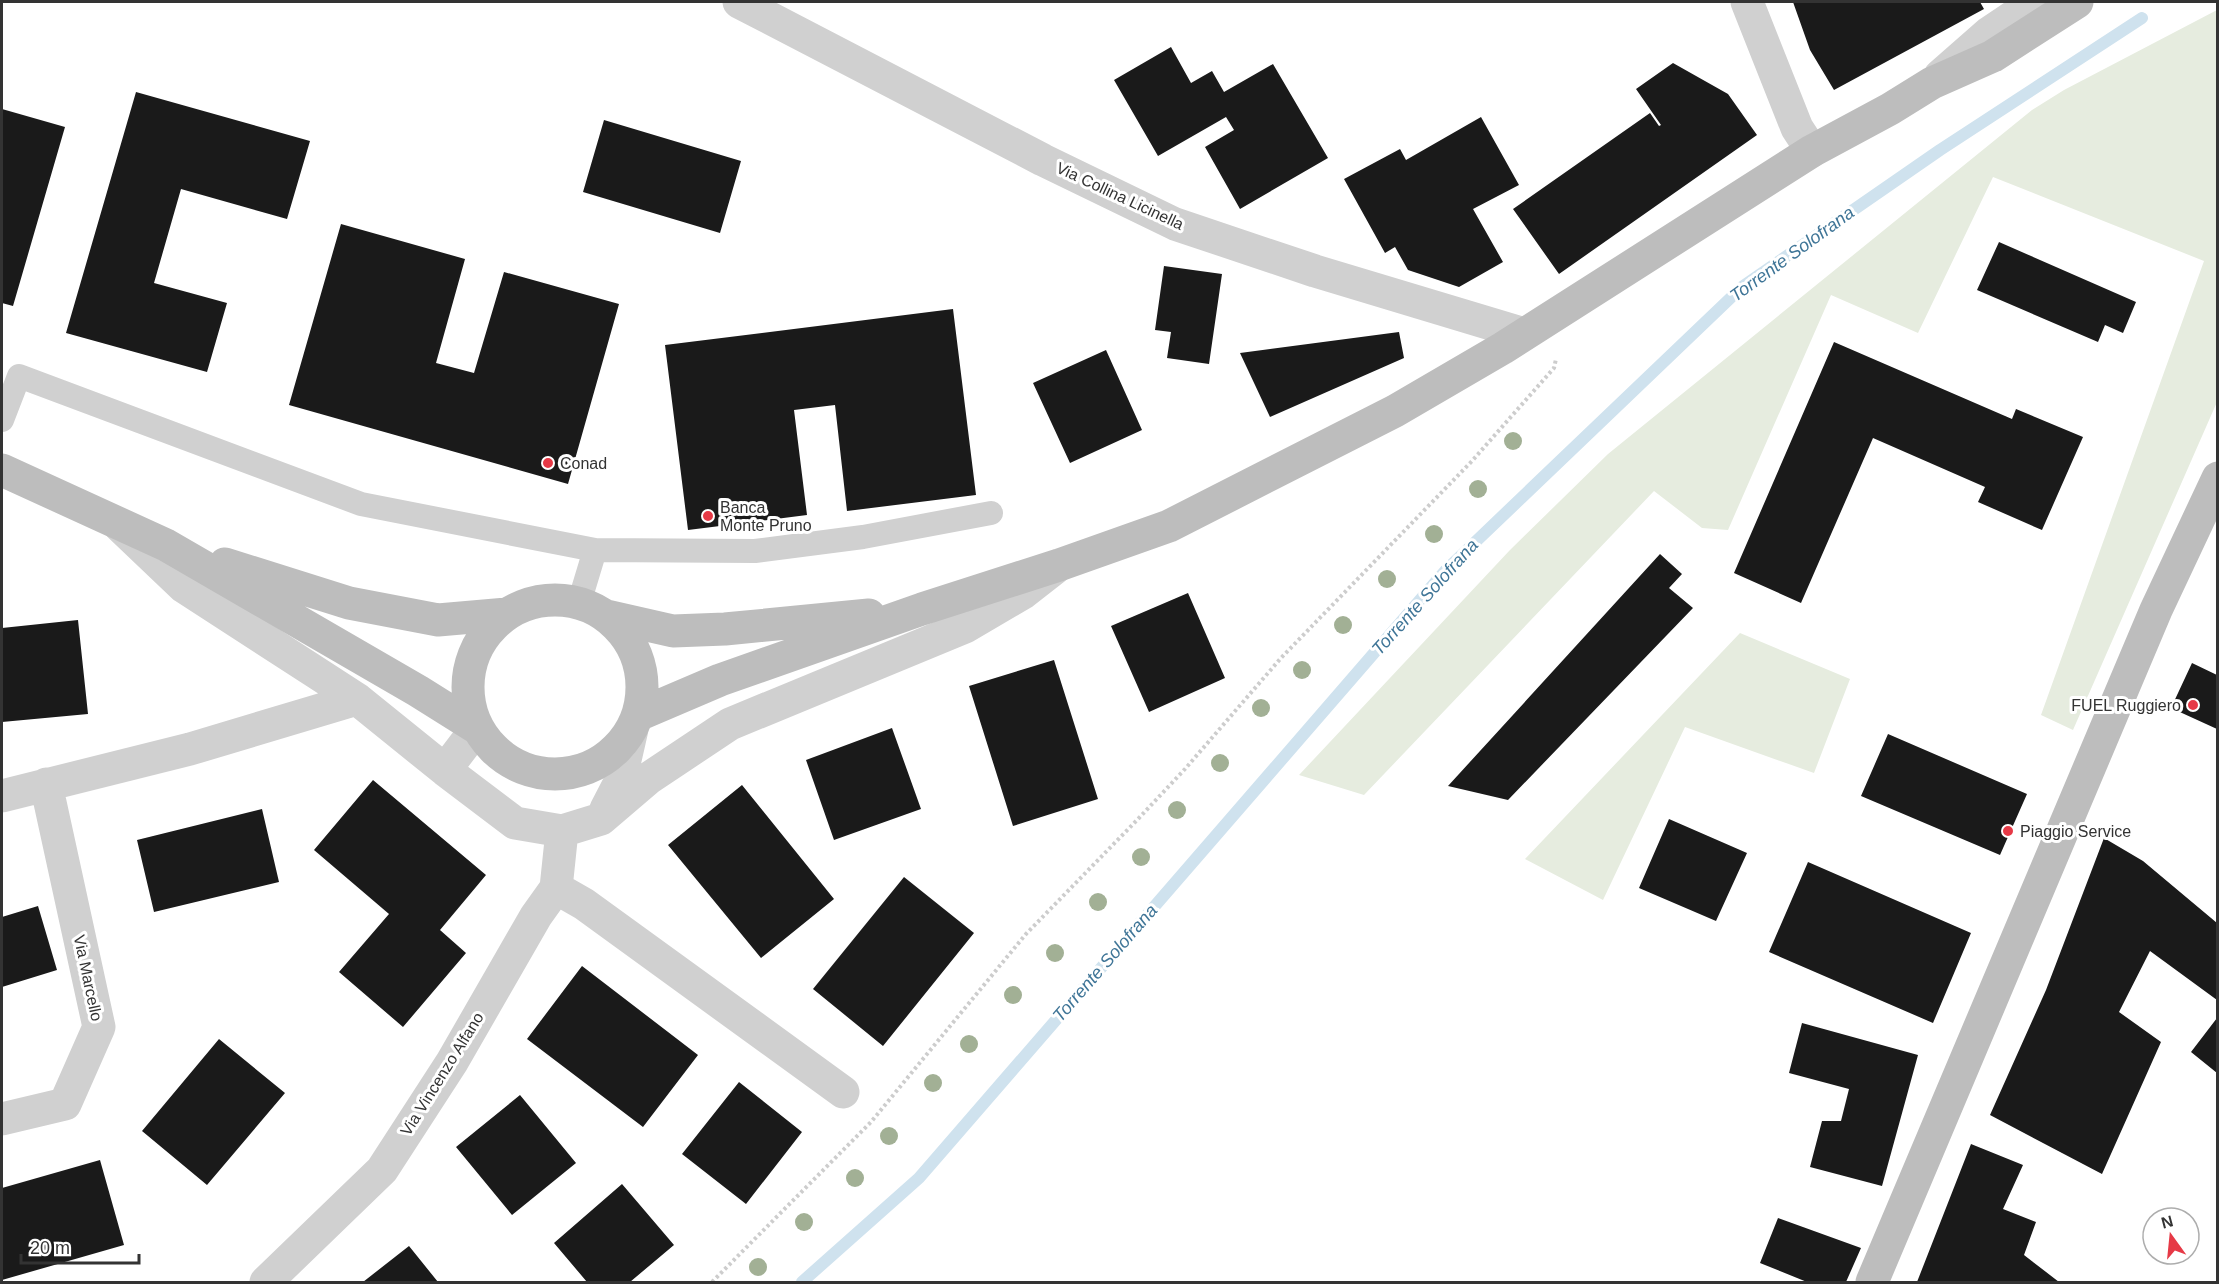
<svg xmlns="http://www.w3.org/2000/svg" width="2219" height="1284" viewBox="0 0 2219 1284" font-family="Arial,sans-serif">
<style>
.green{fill:#e6ecdf}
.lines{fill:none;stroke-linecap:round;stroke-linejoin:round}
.stream{stroke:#cfe2ee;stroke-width:12}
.building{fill:#1a1a1a}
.path{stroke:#cdcdcd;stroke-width:4;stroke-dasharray:3 3;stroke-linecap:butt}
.lane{stroke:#d0d0d0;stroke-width:24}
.street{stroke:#d0d0d0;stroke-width:33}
.secondary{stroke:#bdbdbd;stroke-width:33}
.tree{fill:#a2b095}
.poi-dot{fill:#e63946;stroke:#fff;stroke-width:2}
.labels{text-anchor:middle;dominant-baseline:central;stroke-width:6;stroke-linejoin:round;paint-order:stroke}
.street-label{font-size:16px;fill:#333;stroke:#fff}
.poi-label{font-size:16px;fill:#333;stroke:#fff;text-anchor:start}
.water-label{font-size:18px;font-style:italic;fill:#3f7597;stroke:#fff}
</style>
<rect width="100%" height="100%" fill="#fff"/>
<path class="green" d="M2217,10v392l-144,328 -32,-15 163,-454 -211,-84 -75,156 -87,-38 -103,235 -26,-2 -48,-37 -290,304 -65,-20 211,-225 98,-96 424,-344 32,-20z
M1740,633l110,46 -36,94 -129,-46 -82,173 -78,-41z"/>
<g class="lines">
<path class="stream" d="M802,1282l117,-104 527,-608 296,-283 198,-137 202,-132"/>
</g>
<path class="building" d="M1793,2h187l4,7 -150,81 -24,-40z
M1171,47l20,36 21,-12 12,21 49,-28 55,94 -88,51 -35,-62 29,-17 -8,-13 -68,39 -44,-76z
M1673,63l55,31 29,41 -198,139 -46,-65 137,-96 9,13 2,-1 -25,-36z
M136,92l174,49 -23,78 -106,-30 -27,94 73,20 -20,69 -141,-39z
M2,109l63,18 -52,179 -11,-3z
M1481,117l38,68 -46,24 30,53 -44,25 -51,-17 -13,-23 -10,6 -41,-74 56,-30 6,11z
M604,120l137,41 -21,72 -137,-41z
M341,224l124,35 -29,104 38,10 30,-101 115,32 -51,180 -279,-79z
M1999,242l137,60 -13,31 -18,-8 -7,17 -121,-52z
M1164,266l58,8 -13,90 -42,-6 4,-26 -16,-2z
M953,309l23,186 -129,16 -12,-106 -41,5 13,105 -119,15 -23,-185z
M1399,332l5,26 -134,59 -30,-64z
M1834,342l178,77 4,-10 67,28 -41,93 -64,-28 7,-15 -112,-49 -72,165 -67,-30z
M1106,350l36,80 -72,33 -37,-80z
M1660,554l22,20 -13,14 24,20 -185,192 -60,-14z
M1188,593l37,85 -76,34 -38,-86z
M78,620l10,94 -86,8v-94z
M1054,660l44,139 -85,27 -44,-140z
M2192,663l25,12v54l-46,-21z
M892,728l29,81 -87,31 -28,-80z
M1888,734l139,60 -27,61 -139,-59z
M373,780l113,95 -46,55 26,23 -63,74 -64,-55 50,-58 -75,-64z
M742,785l92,114 -73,59 -93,-113z
M262,809l17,73 -125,30 -17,-72z
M1669,819l78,34 -31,68 -77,-33z
M2104,838l39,23 74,62v77l-67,-49 -31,61 42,30 -59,132 -112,-59 56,-125z
M1808,862l163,71 -38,90 -164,-71z
M904,877l70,56 -91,113 -70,-57z
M38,906l19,64 -55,17v-70z
M582,966l116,89 -55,72 -116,-88z
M2217,1018v55l-26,-21z
M1802,1023l116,32 -36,131 -72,-19 12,-46h19l8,-32 -60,-16z
M219,1039l66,54 -78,92 -65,-54z
M739,1082l63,50 -56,72 -64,-50z
M520,1095l56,68 -64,52 -56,-68z
M1971,1144l52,21 -20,44 33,13 -12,33 35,27h-142z
M100,1160l24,85 -122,35v-92z
M622,1184l52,61 -44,37h-43l-33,-39z
M1778,1218l83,30 -15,34h-39l-47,-19z
M409,1246l29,36h-75z"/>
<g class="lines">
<path class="path" d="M712,1282l159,-160 155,-188 113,-116 46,-49 96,-111 191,-197 82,-93 2,-9"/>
<path class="lane" d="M2,420l17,-44 342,128 234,46
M579,603l16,-53 160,1 108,-14 128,-24"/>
<path class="street" d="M739,2l304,158 132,64 140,47 209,63
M1747,2l50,126 15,23
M1940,76l49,-43 46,-31
M120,526l64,61 173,112 88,71 70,53 47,8 39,-12 48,-41 81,-54 235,-97 58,-34 32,-25
M445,770l32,-42
M2,796l188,-47 167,-50
M606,809l14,-27 12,-53
M556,888l28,16 259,188
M2,1119l63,-15 34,-77 -53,-243
M266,1282l116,-112 70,-108 84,-146 20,-28 6,-57"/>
<path class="secondary" d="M2,470l164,75 252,146 59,37
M225,564l124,39 89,17 69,-6
M468 687a87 87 0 1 1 174 0a87 87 0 1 1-174 0Z
M607,616l66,15 52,-2 144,-14
M638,715l82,-35 202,-71 137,-44 110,-39 226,-115 108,-63 309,-197 78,-42 42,-26 61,-27 84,-54
M1872,1282l284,-672 62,-132"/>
</g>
<g class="tree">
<circle cx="1513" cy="441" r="9"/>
<circle cx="1478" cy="489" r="9"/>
<circle cx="1434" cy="534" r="9"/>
<circle cx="1387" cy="579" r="9"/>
<circle cx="1343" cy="625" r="9"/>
<circle cx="1302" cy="670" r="9"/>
<circle cx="1261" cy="708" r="9"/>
<circle cx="1220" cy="763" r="9"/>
<circle cx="1177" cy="810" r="9"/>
<circle cx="1141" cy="857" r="9"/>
<circle cx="1098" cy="902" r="9"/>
<circle cx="1055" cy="953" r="9"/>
<circle cx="1013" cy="995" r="9"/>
<circle cx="969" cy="1044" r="9"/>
<circle cx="933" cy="1083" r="9"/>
<circle cx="889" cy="1136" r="9"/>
<circle cx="855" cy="1178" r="9"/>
<circle cx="804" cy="1222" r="9"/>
<circle cx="758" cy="1267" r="9"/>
</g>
<g class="poi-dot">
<circle cx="548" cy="463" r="6"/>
<circle cx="708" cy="516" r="6"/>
<circle cx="2193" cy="705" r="6"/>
<circle cx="2008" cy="831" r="6"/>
</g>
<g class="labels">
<g class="street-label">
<text transform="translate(1120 196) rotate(25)">Via Collina Licinella</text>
<text transform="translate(88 978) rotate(78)">Via Marcello</text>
<text transform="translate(442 1074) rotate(-58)">Via Vincenzo Alfano</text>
</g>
<g class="poi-label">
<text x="560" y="463">Conad</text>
<text x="720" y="507">Banca<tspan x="720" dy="18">Monte Pruno</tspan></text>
<text x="2181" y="705" text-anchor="end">FUEL Ruggiero</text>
<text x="2020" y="831">Piaggio Service</text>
</g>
<g class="water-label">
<text transform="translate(1792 254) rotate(-36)">Torrente Solofrana</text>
<text transform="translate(1425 597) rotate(-48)">Torrente Solofrana</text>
<text transform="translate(1105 963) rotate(-49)">Torrente Solofrana</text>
</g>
</g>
<rect width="2219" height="1284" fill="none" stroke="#333333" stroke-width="6"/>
<g transform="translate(2171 1236) rotate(345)"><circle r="28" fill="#ffffff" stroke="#adadad" stroke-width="1.5"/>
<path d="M0-4.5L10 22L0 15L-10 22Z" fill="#e63946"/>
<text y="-9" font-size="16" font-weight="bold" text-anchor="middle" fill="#333333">N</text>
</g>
<path d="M21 1254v9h118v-9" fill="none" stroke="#333333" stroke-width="3"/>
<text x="30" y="1254" font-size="18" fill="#333333" stroke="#ffffff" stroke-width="4.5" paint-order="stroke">20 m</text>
</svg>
